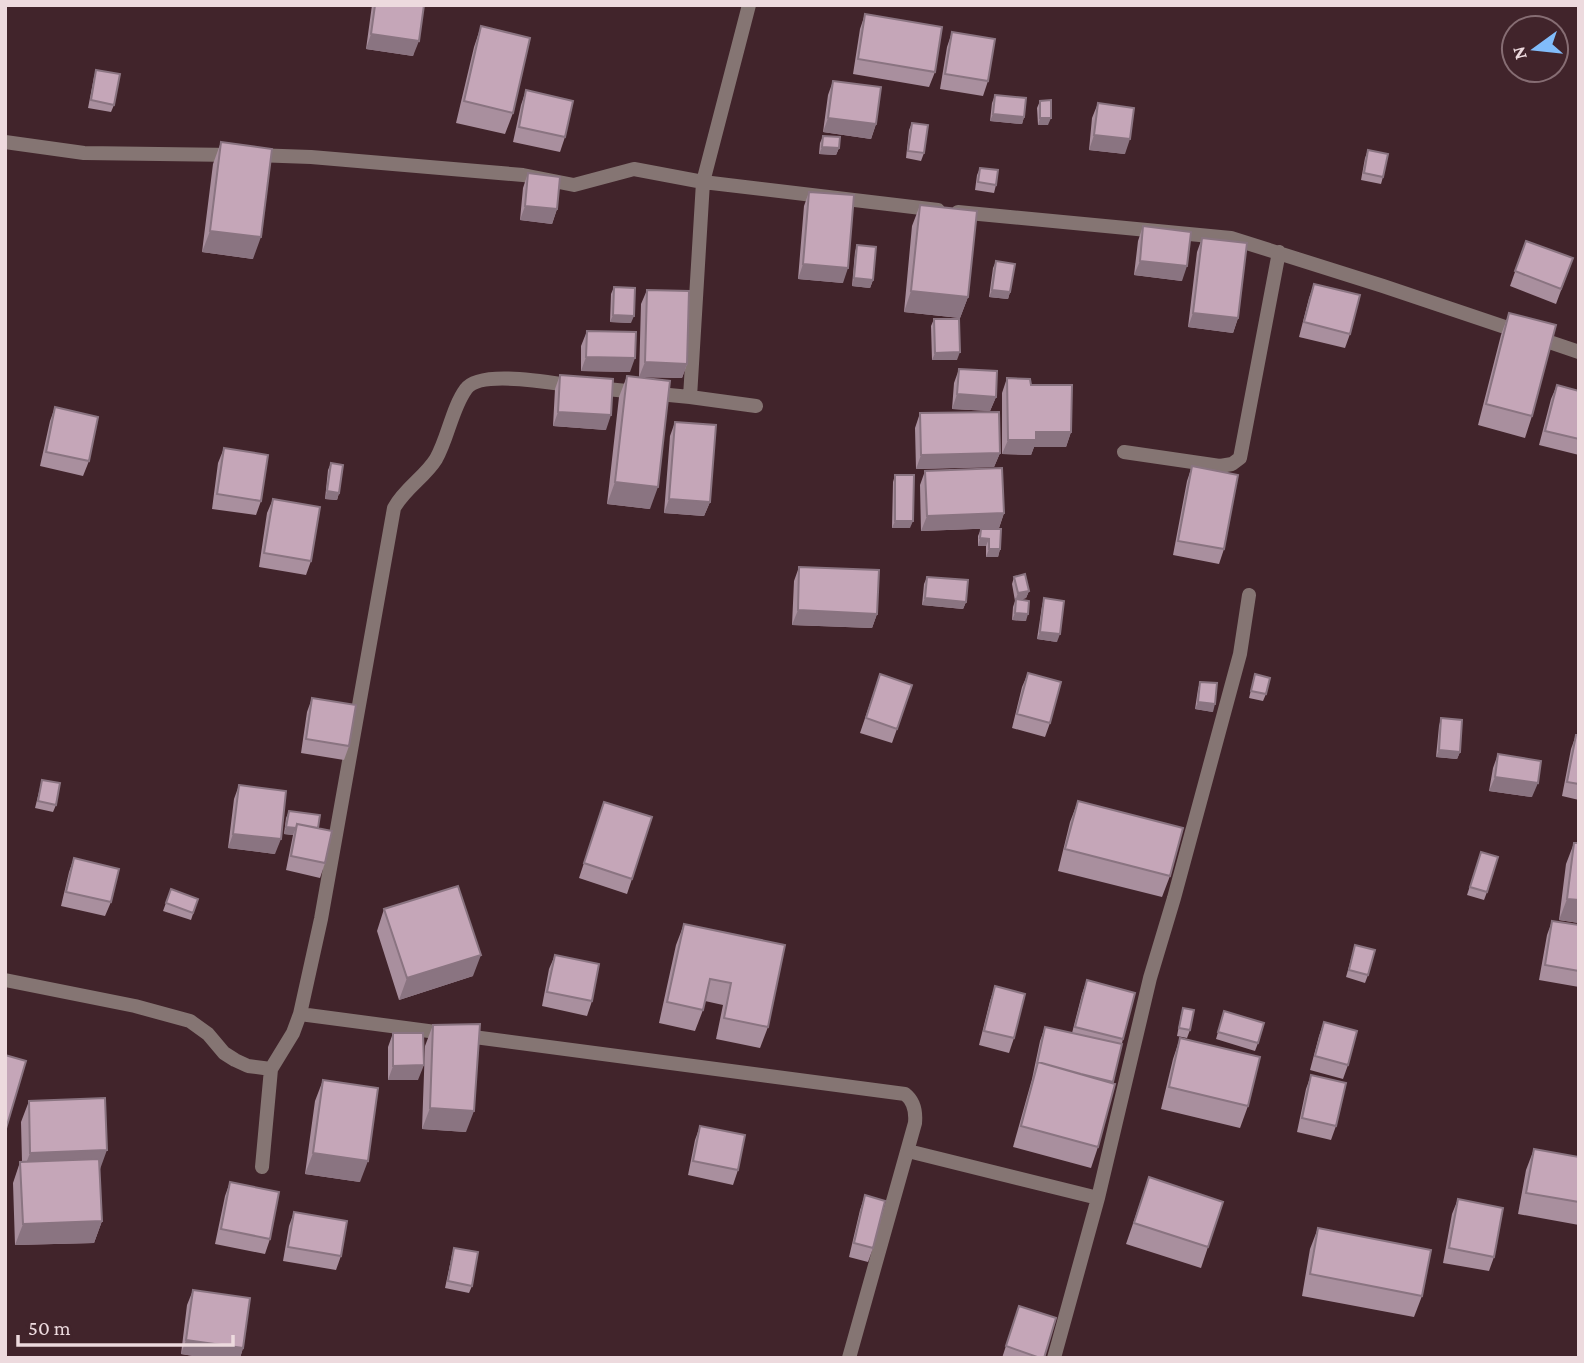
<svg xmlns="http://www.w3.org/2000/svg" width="1584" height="1363" viewBox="0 0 1584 1363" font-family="'Crimson Pro',serif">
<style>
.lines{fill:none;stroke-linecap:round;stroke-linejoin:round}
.minor{stroke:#857573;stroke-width:14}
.wall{fill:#a98f9e}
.shaded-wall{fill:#8a7481}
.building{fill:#c5a6b8;stroke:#8a7481;stroke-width:2}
</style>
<rect width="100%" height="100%" fill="#41242b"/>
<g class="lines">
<path class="minor" d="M5,142l79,11 150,2
M254,155l57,2 212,18 51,10 60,-16 69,13 235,28
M958,212l273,26 152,48 196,66
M596,388l94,9 13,-215 46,-177
M690,397l66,9
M1124,452l96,14 12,-2 8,-6 39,-206
M5,980l130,26 55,15 18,13 16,19 11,7 13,6 23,3 -9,98
M300,1014l605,80c9,7 11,18 10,29l-66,235
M271,1069l22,-36 7,-19 21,-95 73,-411c11,-20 31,-31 42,-49 12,-21 16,-51 30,-70 14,-20 86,-6 109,-3
M908,1151l190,47
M1054,1358l44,-160 52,-220 24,-80 66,-244 9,-59"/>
</g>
<path class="wall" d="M372,5h52l-11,51 -47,-7z
M865,14l70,58 -6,15 -76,-13 7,-45z
M481,26l32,87 -8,21 -49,-11 18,-76z
M952,32l36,49 -5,15 -43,-7 7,-42z
M96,70l18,35 -3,7 -23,-4 6,-31z
M833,81l43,43 -5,15 -48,-7 5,-37z
M526,90l39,47 -5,15 -47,-10 8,-37z
M995,95l29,22 -2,7 -32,-3 2,-18z
M1040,101l8,24h-10l-1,-17z
M1098,103l27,51 -36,-4 3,-32z
M912,123l12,30 -3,8 -15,-3 3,-28z
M823,136l16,12 -3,7 -17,-1 1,-11z
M221,142l32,117 -51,-7 11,-88z
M1368,150l15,27 -2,7 -20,-4 4,-22z
M980,168l16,17 -2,8 -19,-3 2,-15z
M528,173l29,36 -5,15 -32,-4 3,-32z
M809,192l34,91 -45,-4 6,-73z
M920,205l48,92 -8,21 -56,-6 8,-86z
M1143,226l39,55 -48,-6 4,-34z
M1202,238l36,80 -5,15 -45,-6 9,-75z
M1526,241l47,17 -17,46 -46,-18z
M857,245l16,35 -3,8 -18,-2 3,-34z
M996,261l14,31 -2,7 -19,-2 4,-29z
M1314,284l36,50 -5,14 -46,-11 10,-39z
M614,287l17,36 -21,-1 1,-28z
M647,290l40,74 -5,14 -43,-1 2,-73z
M1509,313l23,103 -7,22 -47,-13 23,-90z
M934,319l23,41h-25l-1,-34z
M587,331l43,41 -49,-1v-25z
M959,369l37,28 -6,14 -38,-2 2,-26z
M560,375l46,55 -53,-4 2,-37z
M627,376l23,133 -43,-5 12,-107z
M1007,378l24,7 40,47 -5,15h-32l-3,8 -29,-1v-61z
M1557,385l22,6v64l-40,-10 12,-46z
M55,407l34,54 -6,15 -43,-10 10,-45z
M920,413l80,40 -6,14 -78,2 -1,-41z
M675,422l35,80 -6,14 -40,-3 6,-77z
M224,448l37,53 -5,14 -44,-6 6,-46z
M331,463l8,30 -2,7 -12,-1 3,-29z
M1192,466l32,83 -5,15 -46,-9 14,-74z
M925,471l79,42 -5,15 -78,3 -1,-46z
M895,475l15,53h-18l1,-46z
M273,499l38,62 -5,14 -47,-8 8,-54z
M981,529l19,20 -2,8h-12v-11h-8v-10z
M799,567l78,47 -5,14 -80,-3 2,-44z
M927,577l39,25 -3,7 -41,-4 2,-21z
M1014,577l15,14 -3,7 -7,2 7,21 -14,-1 1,-13 2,-6 -3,-17z
M1044,598l13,44 -20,-3 5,-33z
M1028,673l22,50 -5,14 -33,-9 10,-41z
M880,674l17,55 -5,14 -32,-10z
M1255,674l11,20 -3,7 -14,-3z
M1200,682l13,30 -18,-3 3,-20z
M312,698l37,48 -5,14 -43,-7 6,-41z
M1441,718l19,34 -3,7 -21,-2 3,-31z
M1576,735h3v65l-17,-4 9,-47z
M1498,754l34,43 -43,-6 4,-23z
M42,780l14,25 -3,7 -18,-4z
M239,785l36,69 -47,-6 6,-49z
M1078,801l92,75 -8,21 -104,-26 12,-49z
M604,802l28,77 -5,15 -48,-16z
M289,811l29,17 7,35 -5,15 -34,-8 7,-35 -9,-1 2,-16z
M1574,843h5v80l-20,-3 7,-56z
M1481,852l6,40 -3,8 -17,-5z
M74,858l37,44 -6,14 -44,-10 8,-34z
M171,889l27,10 -7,21 -28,-9z
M384,909l89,67 -74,24 -22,-69z
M1552,921l27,4v62l-40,-7 8,-45z
M684,924l84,103 -8,21 -44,-9 7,-34 -18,-4 -2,9 -8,21 -36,-8 17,-78z
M1355,945l13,30 -3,8 -19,-6z
M555,955l37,46 -5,15 -45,-10 7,-37z
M1087,980l36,59 -25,108 -7,21 -78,-21 19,-68 8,-38 5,-14 27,6 10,-39z
M995,986l19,52 -5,15 -30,-8 11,-44z
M1183,1008l7,22 -3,8 -10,-2 4,-21z
M1224,1011l34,32 -3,8 -39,-12z
M1324,1022l24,43 -5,14 -33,-9 9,-34z
M433,1025l33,107 -44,-3 3,-83z
M393,1033l25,47h-30v-33z
M1180,1038l68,68 -8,22 -79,-19 12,-50z
M1311,1075l25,51 -5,14 -34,-8 9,-43z
M323,1080l37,102 -55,-8 10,-73z
M29,1101l73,120 -8,22 -79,2 -2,-62 7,-21h2l-1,-40z
M700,1126l38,44 -5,15 -45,-10 7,-35z
M1534,1149l45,8v68l-61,-11 8,-44z
M1149,1177l59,70 -7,21 -75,-24z
M230,1182l40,57 -5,15 -50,-10 10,-48z
M865,1195l8,53 -5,14 -19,-5 11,-47z
M1458,1199l36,58 -5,14 -46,-8 9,-49z
M294,1212l47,44 -5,14 -53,-9 6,-35z
M1318,1228l104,68 -8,21 -112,-21 8,-47z
M454,1248l18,38 -3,7 -24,-5 7,-33z
M193,1290l50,58 -3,10h-34l-25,-4 6,-49z
M1019,1306l25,52h-42z"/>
<path class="shaded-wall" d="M371,34l48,7 -6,15 -47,-7z
M993,114l31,3 -2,7 -32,-3z
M828,118l48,6 -5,15 -48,-7z
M1040,118h11l-3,7h-10z
M1094,135l36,4 -5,15 -36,-4z
M822,147l17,1 -3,7 -17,-1z
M525,206l32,3 -5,15 -32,-4z
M210,231l51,6 -8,22 -51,-7z
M1140,261l47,5 -5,15 -48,-6z
M803,264l45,4 -5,15 -45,-4z
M854,278l19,2 -3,8 -18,-2z
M992,290l18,2 -2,7 -19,-2z
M911,291l57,6 -8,21 -56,-6z
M1193,313l45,5 -5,15 -45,-6z
M613,315l21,1 -3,7 -21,-1z
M960,352l-3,8h-25l3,-7z
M586,357l49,1 -5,14 -49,-1z
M645,362l42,2 -5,14 -43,-1z
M957,394l39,3 -6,14 -38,-2z
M558,412l53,3 -5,15 -53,-4z
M1036,432h35l-5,15h-32l-3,8 -29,-1 6,-14z
M1000,453l-6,14 -78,2 5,-14z
M615,482l43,5 -8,22 -43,-5z
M327,491l12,2 -2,7 -12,-1z
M669,499l41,3 -6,14 -40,-3z
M1004,513l-5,15 -78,3 6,-15z
M895,521h18l-3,7h-18z
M980,538l9,1 -3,7h-8z
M989,549h11l-2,8h-12z
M1029,591l-3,7 -11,3 3,-8z
M925,598l41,4 -3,7 -41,-4z
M798,610l79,4 -5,14 -80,-3z
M1015,613l13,1 -2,7 -14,-1z
M1040,632l20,2 -3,8 -20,-3z
M1198,702l17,2 -2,8 -18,-3z
M1439,750l21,2 -3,7 -21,-2z
M1495,777l43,6 -6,14 -43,-6z
M286,827l10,1 -3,7 -9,-1z
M233,834l48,5 -6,15 -47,-6z
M1567,899l12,1v23l-20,-3z
M481,955l-8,21 -74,24 8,-22z
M424,1065l-6,15h-30l5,-14z
M430,1108l44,3 -8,21 -44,-3z
M107,1150l-8,22 -77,2 8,-21z
M313,1153l55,8 -8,21 -55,-8z
M102,1221l-8,22 -79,2 8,-21z
M186,1340l57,8 -3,10h-34l-25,-4z"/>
<path class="building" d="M375,5h49l-5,36 -48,-7z
M865,14l77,13 -7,45 -77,-13z
M481,26l49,12 -17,75 -49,-12z
M952,32l43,7 -7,42 -43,-7z
M96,70l24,4 -6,31 -23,-5z
M833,81l48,6 -5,37 -48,-6z
M526,90l47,11 -8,36 -46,-10z
M995,95l31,3 -2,19 -31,-3z
M1051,100v18h-11v-17z
M1098,103l36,5 -4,31 -36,-4z
M912,123l16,2 -4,28 -16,-2z
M823,136l17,1 -1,11 -17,-1z
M221,142l51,7 -11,88 -51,-6z
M1368,150l20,4 -5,23 -19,-4z
M980,168l18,2 -2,15 -18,-3z
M528,173l32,4 -3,32 -32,-3z
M809,192l45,3 -6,73 -45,-4z
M920,205l57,6 -9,86 -57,-6z
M1143,226l48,6 -4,34 -47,-5z
M1202,238l45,5 -9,75 -45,-5z
M1526,241l47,17 -12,31 -46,-18z
M857,245l19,2 -3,33 -19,-2z
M996,261l19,3 -5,28 -18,-2z
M1314,284l46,11 -10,39 -46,-12z
M614,287l21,1 -1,28 -21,-1z
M647,290l42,1 -2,73 -42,-2z
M1509,313l47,12 -24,91 -46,-12z
M934,319h25l1,33 -25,1z
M587,331l49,1 -1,26 -49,-1z
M959,369l38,2 -1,26 -39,-3z
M560,375l53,4 -2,36 -53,-3z
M627,376l43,5 -12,106 -43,-5z
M1007,378l23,1 1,6h41l-1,47h-35v8h-28z
M1557,385l22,6v48l-34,-8z
M55,407l43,10 -9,44 -43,-9z
M999,412l1,41 -79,2 -1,-42z
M675,422l41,3 -6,77 -41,-3z
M224,448l44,7 -7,46 -44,-7z
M331,463l12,2 -4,28 -12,-2z
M1192,466l46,9 -14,74 -46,-8z
M1002,468l2,45 -77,3 -2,-45z
M895,475h19l-1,46h-18z
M273,499l47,8 -9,54 -47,-8z
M981,529h20l-1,20h-11v-10l-9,-1z
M799,567l80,3 -2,44 -79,-4z
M1025,574l4,17 -11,2 -4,-16z
M927,577l41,3 -2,22 -41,-4z
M1044,598l20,3 -4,33 -20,-2z
M1016,599l13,2 -1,13 -13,-1z
M1028,673l33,9 -11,41 -33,-9z
M880,674l32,11 -15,44 -31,-11z
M1255,674l15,4 -4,16 -15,-3z
M1200,682l17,1 -2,21 -17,-2z
M312,698l44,7 -7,41 -43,-7z
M1441,718l21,2 -2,32 -21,-2z
M1576,735h3v49l-12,-2z
M1498,754l43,7 -3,22 -43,-6z
M42,780l18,3 -4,22 -18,-4z
M239,785l47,6 -5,48 -48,-5z
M1078,801l105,27 -13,48 -105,-27z
M604,802l48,15 -20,62 -48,-16z
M289,811l31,4 -2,13 -21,-4 -1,4 -10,-1z
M297,824l35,7 -7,32 -34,-7z
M1574,843h5v57l-12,-1z
M1481,852l17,5 -11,35 -17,-5z
M74,858l45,11 -8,33 -45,-10z
M458,886l23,69 -74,23 -23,-69z
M171,889l27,10 -5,14 -27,-10z
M1552,921l27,4v46l-34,-6z
M684,924l101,21 -17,82 -44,-9 7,-35 -21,-4 -7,31 -36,-8z
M1355,945l20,5 -7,25 -19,-5z
M555,955l44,9 -7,37 -45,-9z
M1087,980l48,13 -12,46 -48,-12z
M995,986l30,8 -11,44 -30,-7z
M1183,1008l11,2 -4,20 -11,-2z
M1224,1011l40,12 -6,20 -40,-11z
M1324,1022l33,9 -9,34 -33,-9z
M480,1024l-6,87 -44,-3 3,-83z
M1045,1027l77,17 -9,38 -32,-8 -43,-12 -1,2z
M393,1033h30l1,32 -31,1z
M1180,1038l80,19 -12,49 -79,-19z
M5,1055l21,6 -21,71z
M1038,1062l77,22 -17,63 -77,-21z
M1311,1075l35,8 -10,43 -34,-8z
M323,1080l55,8 -10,73 -55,-8z
M105,1098l2,52 -77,3 -1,-52z
M700,1126l45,9 -7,35 -45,-9z
M1534,1149l45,8v45l-53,-9z
M99,1159l3,62 -79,3 -3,-62z
M1149,1177l74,25 -15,45 -74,-24z
M230,1182l49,10 -9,47 -49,-10z
M865,1195l20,6 -12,47 -19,-5z
M1458,1199l45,9 -9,49 -45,-9z
M294,1212l53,9 -6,35 -53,-9z
M1318,1228l113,22 -9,46 -112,-22z
M454,1248l24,4 -6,34 -24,-5z
M193,1290l57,8 -7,50 -57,-8z
M1019,1306l37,12 -12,40h-4l-34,-12z"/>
<rect width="1584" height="1363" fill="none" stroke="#eddade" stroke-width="14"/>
<g transform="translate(1535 49) rotate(255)"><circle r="33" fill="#41242b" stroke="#866d73" stroke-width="2"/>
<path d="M0-5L12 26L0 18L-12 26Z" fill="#81bcfa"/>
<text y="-10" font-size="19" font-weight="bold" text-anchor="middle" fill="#eddade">N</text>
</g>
<path d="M18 1335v10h215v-10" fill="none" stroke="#eddade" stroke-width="3.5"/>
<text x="28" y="1335" font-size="21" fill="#eddade" stroke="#41242b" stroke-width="5" paint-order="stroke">50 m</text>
</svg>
